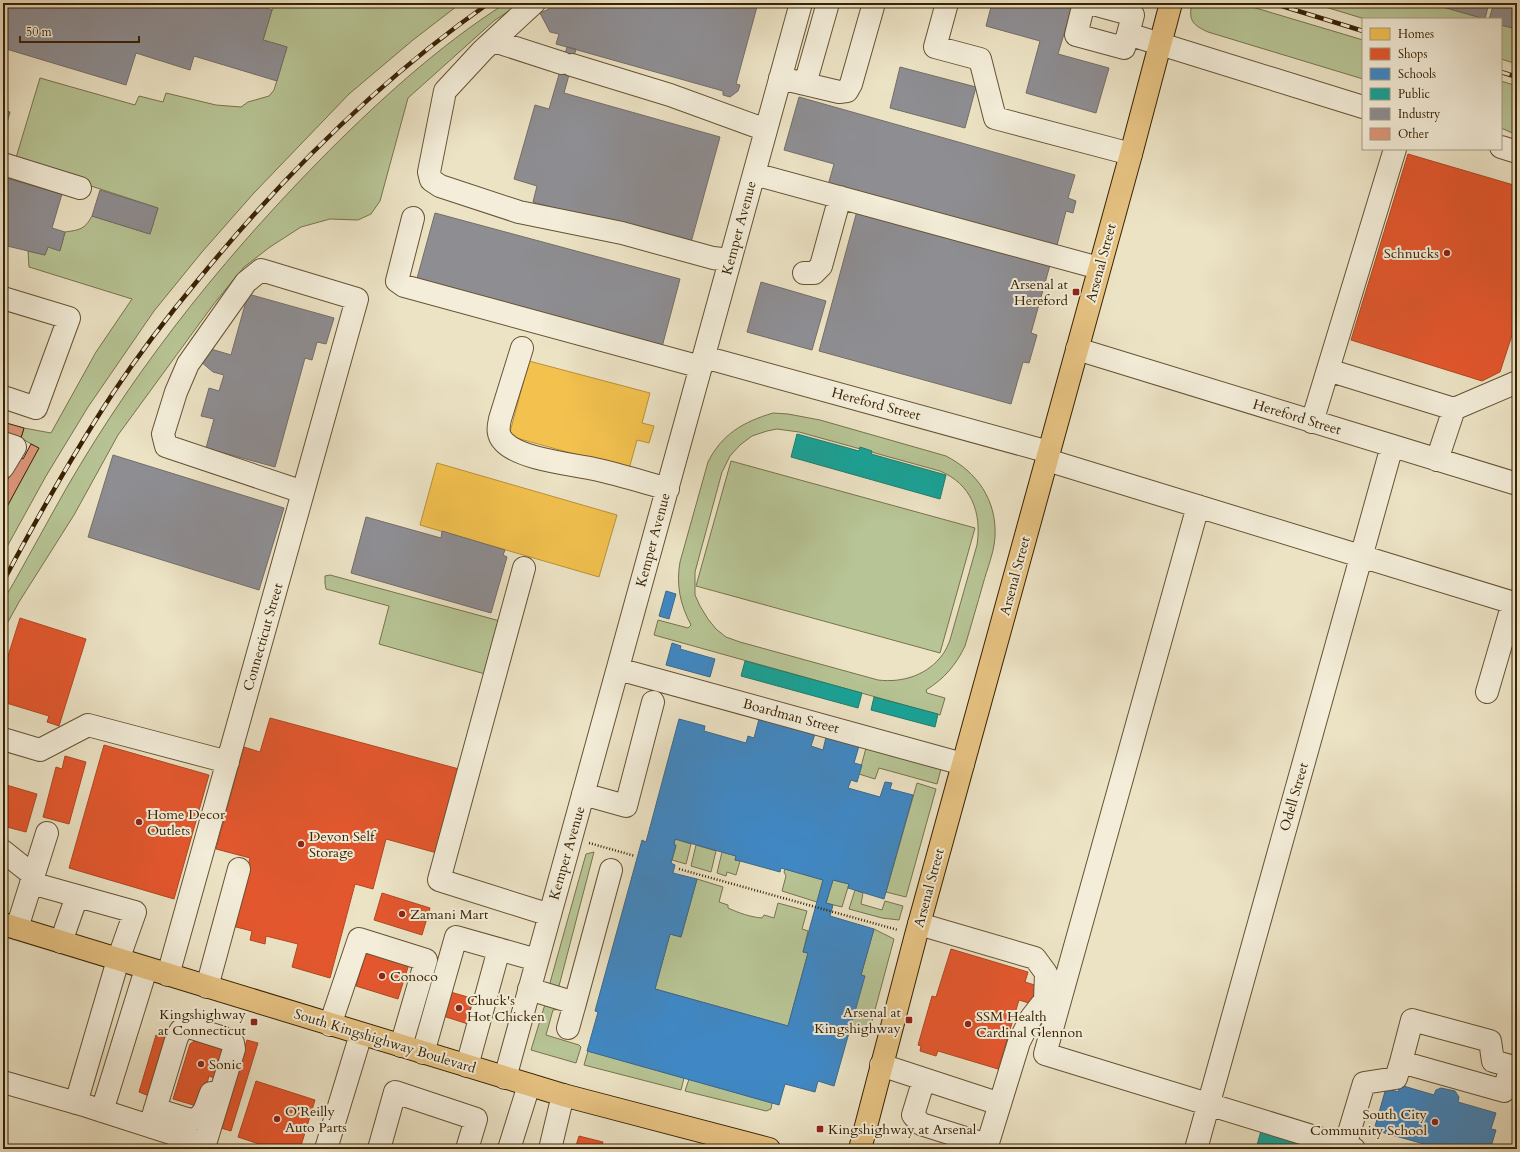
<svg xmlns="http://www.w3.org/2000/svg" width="1520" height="1152" viewBox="0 0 1520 1152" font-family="Cardo,serif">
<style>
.green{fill:#b7c495;stroke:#78734c;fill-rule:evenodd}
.homes{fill:#f2c14e;stroke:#ba9137}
.shops{fill:#e4572e;stroke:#b14721}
.schools{fill:#3f88c5;stroke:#3d698a;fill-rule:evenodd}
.public{fill:#17a398;stroke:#217c6b}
.industry{fill:#8d8d92;stroke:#746d67}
.building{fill:#dd977a;stroke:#392202}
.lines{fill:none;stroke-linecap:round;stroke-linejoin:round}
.minor-casing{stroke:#665233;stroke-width:24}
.major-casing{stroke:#392202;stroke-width:24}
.path{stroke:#392202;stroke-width:2.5;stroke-dasharray:1 2;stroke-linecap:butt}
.minor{stroke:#f3edd9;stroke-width:22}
.major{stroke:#e6c282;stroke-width:22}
.rail-casing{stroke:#392202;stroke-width:4.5}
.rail{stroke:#f3edd9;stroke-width:3;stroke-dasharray:9;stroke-linecap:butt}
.poi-dot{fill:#8f2418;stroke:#f3edd9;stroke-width:1.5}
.labels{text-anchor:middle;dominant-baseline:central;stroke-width:4;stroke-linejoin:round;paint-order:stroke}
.street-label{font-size:14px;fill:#392202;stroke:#f3edd9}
.poi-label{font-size:14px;fill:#392202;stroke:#f3edd9;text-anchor:start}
</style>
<rect width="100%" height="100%" fill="#ece3c5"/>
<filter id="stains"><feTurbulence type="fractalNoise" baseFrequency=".005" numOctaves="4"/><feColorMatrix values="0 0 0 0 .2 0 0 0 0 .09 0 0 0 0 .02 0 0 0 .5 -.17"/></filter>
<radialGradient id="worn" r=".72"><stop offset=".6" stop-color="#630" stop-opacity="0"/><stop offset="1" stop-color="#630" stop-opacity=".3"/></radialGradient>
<path class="green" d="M276,3h26l19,2 30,1 21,-3h89l-48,37 -64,54 -96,100 -51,58 -48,59 -66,96 -42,69 -43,78v-40l35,-66 -17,-10 3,-10 27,5 45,-81 36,-53 -103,-32 -1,-16 17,4 3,-8 12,3 5,-18c15,-2 20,-3 27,-16l58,18 8,-26 -143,-47 25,-83 95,27 4,-9 24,6 3,-9 50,12 25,2 7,-5 21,-6 5,-6 13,-43 -24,-7 9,-30z
M506,3h15l-26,17 -87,78 -28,103 -9,13 -13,6 -28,-1 -29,8 -31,20 -26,20 -31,38 -95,130 -44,80 -55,87 -16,29c0,-8 -2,-20 0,-28 3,-9 10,-18 14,-26 12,-22 24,-43 36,-65 71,-129 162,-245 265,-350 56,-57 120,-116 188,-159z
M1192,3h47l124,37v39l-155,-47c-15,-7 -20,-11 -16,-29z
M1312,3h117l56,16h-120z
M1501,25l16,4v35l-16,-5z
M1501,81l16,5v49l-16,-7z
M773,413l15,1 32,6 126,36c31,16 51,44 49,81 -1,16 -8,32 -12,47 -6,21 -12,42 -18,62 -9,19 -21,33 -39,44l1,3 18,5 -5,17 -286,-80 4,-15 30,8 3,-3c-11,-21 -15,-40 -11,-63l28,-100c14,-28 35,-40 65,-49zM777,429l22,3 141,39c31,13 42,41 37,74l-27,95c-2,5 -4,10 -7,14 -15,21 -40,29 -65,26l-138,-38 -14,-5 -10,-8 -8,-10 -8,-13 -5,-11v-23l27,-100 8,-16 10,-11 12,-9 15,-5z
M731,461l244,67 -35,125 -244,-67z
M330,575l170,46 -15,53 -106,-30 10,-38 -63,-17 -1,-6v-7z
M866,748l75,21 -4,15 -58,-16 -4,11 -16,-5z
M917,783l19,6 -30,108 -20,-5z
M675,839l16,5 -5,20 -14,-4 4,-14 -2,-1z
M696,845l20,6 -5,21 -20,-6z
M594,852l-35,134 5,4h-16l38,-136z
M722,852l14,4 -1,4 5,1 -4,14 -9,-3 -1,4 -9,-3z
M785,869l38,11 -6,22 -35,-11 4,-15 -2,-4z
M697,879l26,8 -4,15 9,3v3c11,5 22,9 34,10l2,-3 10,3 4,-15 29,8 -5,18 6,2 -5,21 5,1 -20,73 -133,-37 15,-55 11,3z
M833,880l16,4 -7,23 -16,-4z
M855,890l8,3 -2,11 21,6 3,-9 18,5 -4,14 -17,-2 -33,-9z
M874,929l20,10 -26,97 -19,-5 12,-56z
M546,1001l16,8 -9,1 -7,25 33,10 2,2 -5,16 -45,-13z
M588,1051l96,27 -3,12 -97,-25z
M689,1079l83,24 -1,6 -5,2 -81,-20z"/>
<path class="homes" d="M529,361l121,32 -8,30 12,3 -5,17 -12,-3 -8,29 -120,-33z
M437,463l180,52 -18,62 -179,-52z"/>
<path class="shops" d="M1408,154l109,32v134l-17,52 -18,9 -131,-41z
M20,618l66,21 -27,87 -12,-4 2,-6 -46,-14v-30z
M270,718l189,51 -22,84 -51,-14 -13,50 -18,-5 -25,94 -38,-11 6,-23 -32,-8 -1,8 -15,-4 2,-9 -20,-5 18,-68 -34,-9 28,-102 16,5z
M104,745l105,30 -35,124 -105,-31z
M65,756l21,6 -17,62 -26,-7 13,-50 6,2z
M3,784l34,10 -11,38 -23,-6z
M382,893l48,15 -8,27 -48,-15z
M951,949l77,23 -3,10 13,4 -6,18 -13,-4 -21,69 -60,-18 -2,5 -16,-5 1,-5 -3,-1 14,-49 4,1z
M367,950l42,14 -11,35 -42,-13z
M447,991l31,9 -7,25 -31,-10z
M156,1035l11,3 -18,58 -10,-4z
M196,1040l24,7 2,4 -8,27 -5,-2 -9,31 -27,-8 17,-55z
M247,1040l11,3 -27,88 -10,-3z
M256,1081l59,19 -15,49h-26l-36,-12z
M579,1136l24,6 -2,7h-26z"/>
<path class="schools" d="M666,591l10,3 -7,25 -10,-3z
M672,643l9,3 -1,3 35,10 -5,18 -44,-12z
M679,719l26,7 -1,5 42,12 2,-7 6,2 5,-19 56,15 -4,12 12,4 3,-13 33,9 -5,17 8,2 -5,17 -6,-2 -3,8 32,9 5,-15 7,1 -2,6 23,6 -29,104 -36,-11 1,-4 -16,-4 -7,23 7,2 -3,11 44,13 -13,46 4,1 -31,110 -16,-5 -3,11 -30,-8 -6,21 -192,-54 11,-39 -3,-1 47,-171 4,2zM675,839l61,17 -1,4 5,1 40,11 1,-4 42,12 -20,72 5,1 -20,73 -133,-37 15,-55 11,3 16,-58 -24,-6 2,-8 -4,-2 5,-18h-2z
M1400,1085l34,10 2,-5 5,-2 14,3 4,6 -1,5 38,11 -5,16 5,1 -5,17 -6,-2 -1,4h-42l-68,-19 12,-42 12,4z"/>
<path class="public" d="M797,434l62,17 1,-4 12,4 -1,3 75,21 -6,24 -149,-42z
M745,661l117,32 -4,15 -117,-32z
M874,697l64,17 -3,13 -64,-17z
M1262,1127l60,22h-66z"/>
<path class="industry" d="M3,3h248l21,7 -9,30 24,7 -10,34 -83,-25 -4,14 -54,-17 -10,32 -123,-37z
M302,3h70l-21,3 -30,-1z
M551,3h207l-22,81 4,1 -2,6 -8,6 -7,-2v-4l-167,-47 3,-10 -9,-2 -10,-19 9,-4z
M992,3l81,1 -15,50 51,14 -13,45 -70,-20 14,-52 -54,-15z
M1429,3h60l-4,16z
M1494,3h23v26l-16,-4v-6h-12z
M567,47l9,2 -12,44 156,44 -30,109 -157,-44 4,-16 -23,-7 21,-74 14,4z
M900,67l76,20 -11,41 -75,-20z
M799,97l276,78 -7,23 8,3 -3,12 -7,-2 -10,38 -228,-64 6,-21 -50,-14z
M3,110l7,2 -7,25z
M6,178l56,16 -10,34 13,4 -5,19 -12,-4 -3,8 -42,-10v-56z
M100,190l58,18 -8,26 -58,-18z
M857,211l193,54 -19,68 6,2 -8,28 -6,-1 -12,42 -192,-53z
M435,213l245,66 -18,68 -246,-65z
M761,282l65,19 -14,49 -65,-18z
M248,294l86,24 -8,26 -9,-2 -5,18 -7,-2 -30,109 -69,-19 8,-29 -13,-3 8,-28 10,3 5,-16 -11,-3 -13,-11 11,-12 20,6z
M113,455l171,53 -25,82 -171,-53z
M366,517l75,21 1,-7 63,19 -2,5 4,2 -16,56 -140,-40z"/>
<path class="building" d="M3,422l21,6 -3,10 -18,-4z
M31,444l8,4 -36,66v-26l17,-31 3,2z"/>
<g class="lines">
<defs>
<path id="minor" d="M534,3l-51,47 -38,41 -16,81 2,8 9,6 79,26 103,21 91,25 17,2
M947,3l-12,44 45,12 15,59 136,36
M1084,3l-8,32 48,13 4,-14
M1089,3l44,12 -5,19 235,73
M494,41l68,22
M572,65l98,30 96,35
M780,78l59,14 8,-1 4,-7 23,-81
M805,84l23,-81
M1501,147l16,5
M3,164l77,24
M754,174l345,94
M413,218l-16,63 7,5 297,81
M804,273h10l7,-7 19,-69
M3,298l66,20 -33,90 -33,-11
M522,348l-22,71c-2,9 -3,16 4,23 16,17 66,22 90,27 24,5 49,13 74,20
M1077,349l440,135
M704,357l345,95
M1328,370l126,39
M1312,422l83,-273
M3,443l12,4 -12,20
M1047,460l470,144
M1437,460l17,-51 63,-27
M1198,506l-153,548 309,95
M524,568l-85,312 111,35
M618,669l345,95
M1487,692l26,-89
M3,739l37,11 48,-25 140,37
M583,794l43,12 27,-104
M3,851l30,24
M31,883l104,29 -17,48 -42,143
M919,924l116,34 11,15 -1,27 -14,18 -12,24 -33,107
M17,928l30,-95
M61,942l16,-46
M168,975l189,-676 -96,-29 -15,12 -58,82 -12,28 -13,42 3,12 137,46
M207,987l32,-118
M529,989l46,14 36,-133
M330,1025l29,-86 67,21 -25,86
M568,1028l7,-25
M423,1053l33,-116 81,23
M881,1065l119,39
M467,1066l32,-117
M1511,1066l-7,25 -103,-29 11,-42 78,21 3,20 24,7
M505,1078l296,-1075
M924,1079l-11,36 8,9 66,21
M3,1082l84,24 118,38v5
M155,1109l35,11c15,-1 16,-16 21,-27
M102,1111l44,-142
M150,1126l27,-89 4,-7 8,-3 38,12 6,4 1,6 -29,95
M1345,1146l19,-63 32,-5 5,-16
M326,1149l35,-115
M379,1149l16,-57 81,27 -9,30
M509,1149l20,-64
M550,1149l13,-54
M1196,1149l196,-703"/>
<path id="major" d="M3,924l560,171 206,54
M860,1149l56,-214 215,-781 40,-151"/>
</defs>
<use href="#minor" class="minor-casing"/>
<use href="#major" class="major-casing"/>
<path class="path" d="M589,843l46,13
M679,869l219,61"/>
<use href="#minor" class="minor"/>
<use href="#major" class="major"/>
<defs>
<path id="rail" d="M1272,3l91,28
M1501,72l16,5
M3,582c34,-64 70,-128 110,-189 26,-39 55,-77 85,-113 85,-104 181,-200 291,-277"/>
</defs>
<use href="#rail" class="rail-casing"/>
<use href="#rail" class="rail"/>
</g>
<g class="poi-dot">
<circle cx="1447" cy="253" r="4"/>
<rect x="1072" y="288" width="8" height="8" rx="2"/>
<circle cx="139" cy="822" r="4"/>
<circle cx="301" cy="844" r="4"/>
<circle cx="402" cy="914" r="4"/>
<circle cx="382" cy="976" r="4"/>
<circle cx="459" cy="1008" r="4"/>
<rect x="905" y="1016" width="8" height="8" rx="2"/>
<rect x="250" y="1018" width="8" height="8" rx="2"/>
<circle cx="968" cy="1024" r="4"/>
<circle cx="201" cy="1064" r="4"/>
<circle cx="277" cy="1119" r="4"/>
<circle cx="1435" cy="1122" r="4"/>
<rect x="816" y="1125" width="8" height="8" rx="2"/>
</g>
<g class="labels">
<g class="street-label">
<text transform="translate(739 228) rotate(-75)">Kemper Avenue</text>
<text transform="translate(1101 263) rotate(-75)">Arsenal Street</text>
<text transform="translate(876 404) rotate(15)">Hereford Street</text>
<text transform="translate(1297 417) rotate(17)">Hereford Street</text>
<text transform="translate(653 540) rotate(-75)">Kemper Avenue</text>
<text transform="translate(1015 576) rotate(-75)">Arsenal Street</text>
<text transform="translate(263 637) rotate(-74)">Connecticut Street</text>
<text transform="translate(791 716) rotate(15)">Boardman Street</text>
<text transform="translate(1294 797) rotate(-74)">Odell Street</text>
<text transform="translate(567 853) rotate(-74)">Kemper Avenue</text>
<text transform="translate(929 888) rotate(-75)">Arsenal Street</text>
<text transform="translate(385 1041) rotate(17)">South Kingshighway Boulevard</text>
</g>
<g class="poi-label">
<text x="1439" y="253" text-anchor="end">Schnucks</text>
<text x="1068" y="284" text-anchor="end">Arsenal at<tspan x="1068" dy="16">Hereford</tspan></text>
<text x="147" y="814">Home Decor<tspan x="147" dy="16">Outlets</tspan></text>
<text x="309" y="836">Devon Self<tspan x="309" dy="16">Storage</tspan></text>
<text x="410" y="914">Zamani Mart</text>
<text x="390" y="976">Conoco</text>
<text x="467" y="1000">Chuck's<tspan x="467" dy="16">Hot Chicken</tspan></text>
<text x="901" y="1012" text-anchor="end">Arsenal at<tspan x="901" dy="16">Kingshighway</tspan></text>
<text x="246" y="1014" text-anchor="end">Kingshighway<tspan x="246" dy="16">at Connecticut</tspan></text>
<text x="976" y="1016">SSM Health<tspan x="976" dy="16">Cardinal Glennon</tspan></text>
<text x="209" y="1064">Sonic</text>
<text x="285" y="1111">O'Reilly<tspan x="285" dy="16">Auto Parts</tspan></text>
<text x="1427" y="1114" text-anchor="end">South City<tspan x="1427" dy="16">Community School</tspan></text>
<text x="828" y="1129">Kingshighway at Arsenal</text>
</g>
</g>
<rect width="1520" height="1152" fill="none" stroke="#ece3c5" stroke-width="16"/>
<rect x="4" y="4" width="1512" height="1144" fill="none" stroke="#392202" stroke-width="2"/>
<rect x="8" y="8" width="1504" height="1136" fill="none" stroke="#392202"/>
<rect x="1362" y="18" width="140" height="132" fill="#f3edd9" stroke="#a99c83"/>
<rect x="1370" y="28" width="20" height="12" fill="#f2c14e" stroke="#a99c83"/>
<text x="1398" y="38" font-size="12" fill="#392202">Homes</text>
<rect x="1370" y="48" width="20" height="12" fill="#e4572e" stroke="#a99c83"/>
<text x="1398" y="58" font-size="12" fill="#392202">Shops</text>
<rect x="1370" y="68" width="20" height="12" fill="#3f88c5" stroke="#a99c83"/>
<text x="1398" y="78" font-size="12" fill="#392202">Schools</text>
<rect x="1370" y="88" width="20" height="12" fill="#17a398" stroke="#a99c83"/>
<text x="1398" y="98" font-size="12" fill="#392202">Public</text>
<rect x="1370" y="108" width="20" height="12" fill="#8d8d92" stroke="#a99c83"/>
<text x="1398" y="118" font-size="12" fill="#392202">Industry</text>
<rect x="1370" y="128" width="20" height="12" fill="#dd977a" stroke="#a99c83"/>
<text x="1398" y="138" font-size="12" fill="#392202">Other</text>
<path d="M20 36v6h119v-6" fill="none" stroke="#392202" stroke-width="2"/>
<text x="26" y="36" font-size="12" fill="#392202" stroke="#f3edd9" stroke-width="3" paint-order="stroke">50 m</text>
<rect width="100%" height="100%" filter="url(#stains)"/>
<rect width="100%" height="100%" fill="url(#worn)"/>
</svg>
